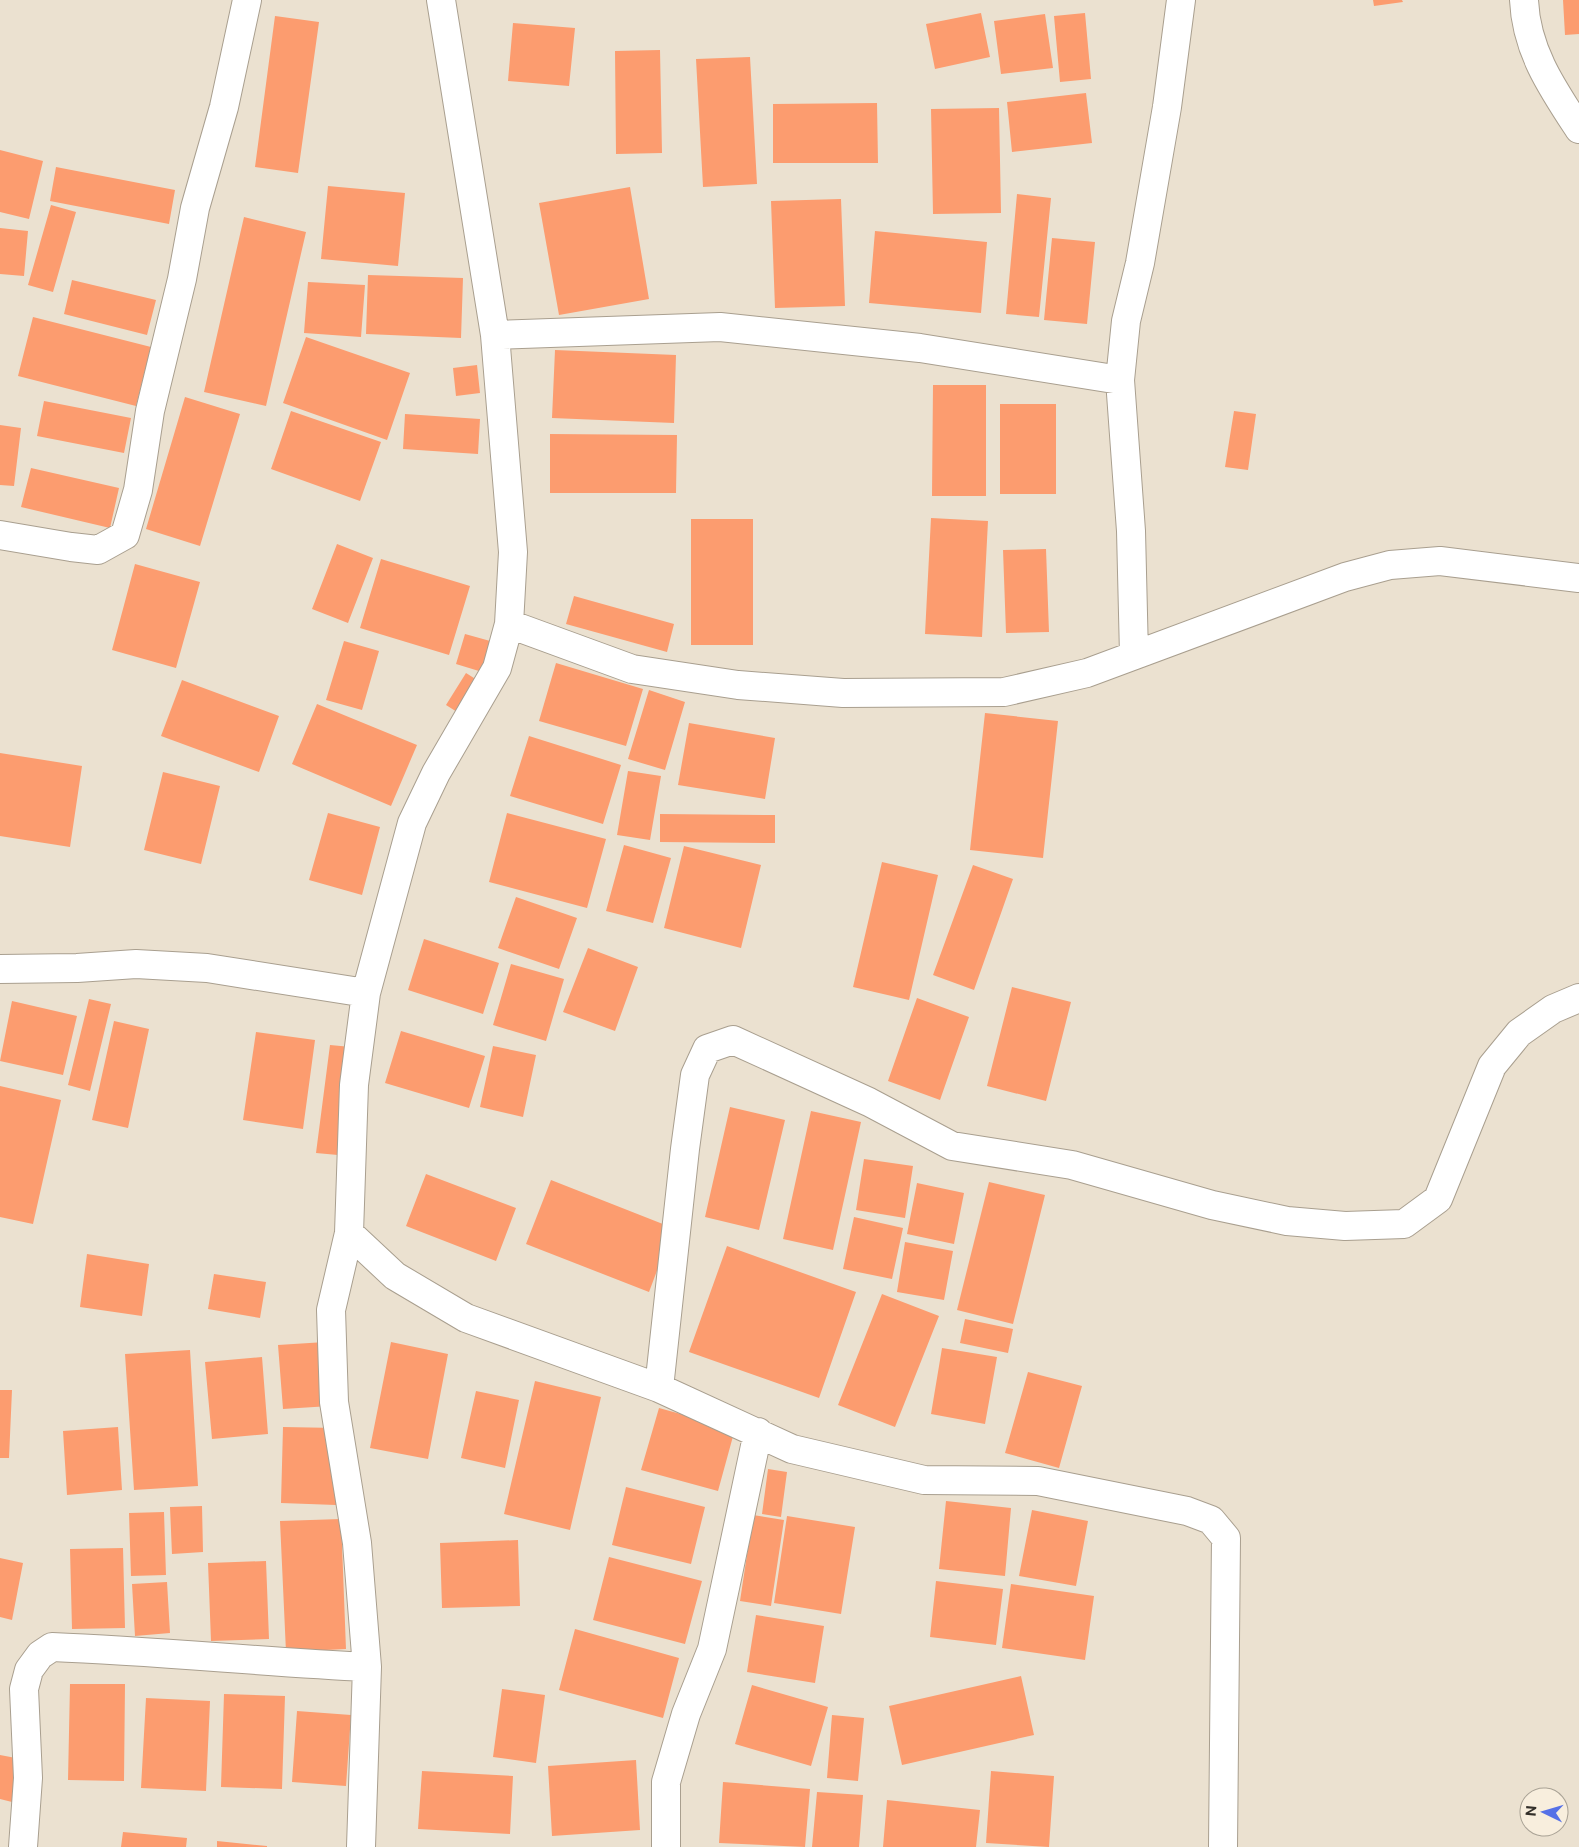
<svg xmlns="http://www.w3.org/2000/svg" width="1579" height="1847" viewBox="0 0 1579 1847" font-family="'Public Sans',sans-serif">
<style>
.building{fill:#fc9c6f}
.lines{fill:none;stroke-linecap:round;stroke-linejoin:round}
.minor-casing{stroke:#a99f8f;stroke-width:30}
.minor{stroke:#fff;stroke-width:28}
</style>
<rect width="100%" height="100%" fill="#ebe1d0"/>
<path class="building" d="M1373,0h29l1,2 -29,4z
M1563,0h16v34l-14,1z
M981,13l9,44 -55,12 -9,-45z
M1085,13l6,66 -31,3 -6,-66z
M1045,14l8,54 -52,6 -7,-53z
M275,16l44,6 -21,151 -43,-6z
M513,23l62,5 -6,58 -61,-5z
M660,50l2,103 -46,1 -1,-103z
M750,57l7,127 -54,3 -7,-128z
M1086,93l6,50 -80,9 -5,-50z
M877,103l1,60h-105v-59z
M999,108l2,105 -68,1 -2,-105z
M0,150l43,11 -14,58 -29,-7z
M56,167l119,23 -6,34 -119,-23z
M328,186l77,7 -7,73 -77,-7z
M630,187l19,112 -90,16 -20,-112z
M1017,194l34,4 -12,119 -33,-3z
M841,199l4,107 -70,2 -4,-107z
M51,205l25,7 -23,80 -25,-7z
M244,217l62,15 -40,174 -62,-14z
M0,228l28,3 -4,45 -24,-2z
M875,231l112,11 -6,71 -112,-10z
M1052,238l43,4 -8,82 -43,-4z
M368,275l95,3 -2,60 -95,-4z
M72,280l84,20 -9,35 -83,-21z
M308,282l57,3 -4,52 -57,-4z
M33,317l118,30 -15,59 -118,-30z
M306,337l104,36 -23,67 -104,-37z
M555,350l121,5 -2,68 -122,-5z
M477,365l3,28 -24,3 -3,-28z
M933,385h53v111h-54z
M185,397l55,17 -40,132 -54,-17z
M44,401l87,17 -7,35 -87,-17z
M1000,404h56v90h-56z
M291,411l90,31 -21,59 -89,-32z
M1234,411l22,3 -8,56 -23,-3z
M405,414l75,5 -2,35 -75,-5z
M0,425l21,3 -7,58 -14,-1z
M550,434l127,1 -1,58h-126z
M31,468l88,20 -9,40 -89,-21z
M931,518l57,3 -6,116 -57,-3z
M691,519h62v126h-62z
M337,544l36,14 -25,65 -36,-14z
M1046,549l3,83 -43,1 -3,-83z
M381,559l89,27 -21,69 -89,-27z
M135,564l65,18 -24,86 -64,-18z
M574,596l100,28 -7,28 -101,-28z
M465,634l36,10 -9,31 -36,-11z
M344,641l35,10 -17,59 -36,-10z
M556,663l87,26 -17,57 -87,-25z
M466,673l19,12 -20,32 -19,-12z
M182,680l97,36 -20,56 -98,-36z
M649,690l36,12 -20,68 -37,-11z
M317,704l100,41 -26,61 -99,-42z
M985,713l73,8 -15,137 -73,-8z
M689,723l86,15 -10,61 -87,-14z
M529,736l92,29 -18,59 -93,-28z
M0,753l82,13 -12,81 -70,-11z
M628,771l33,5 -11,64 -33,-5z
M163,772l57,14 -19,78 -57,-14z
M328,813l52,14 -18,68 -53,-15z
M507,813l99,26 -19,69 -98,-26z
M660,814l115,1v28l-115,-1z
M624,845l47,13 -18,65 -47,-12z
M684,846l77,19 -20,83 -77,-20z
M882,862l56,13 -29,125 -56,-13z
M973,865l40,14 -39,111 -41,-15z
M516,897l61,21 -18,51 -61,-21z
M424,939l75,24 -16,51 -75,-24z
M588,948l50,19 -23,64 -52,-19z
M511,964l53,15 -18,62 -53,-16z
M1012,987l59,15 -25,99 -59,-15z
M917,998l52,19 -29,83 -52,-19z
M89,999l22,5 -21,87 -22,-6z
M12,1001l65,15 -14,59 -63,-14z
M114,1021l35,8 -21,99 -36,-8z
M401,1031l84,25 -16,52 -84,-25z
M256,1032l59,8 -12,89 -60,-9z
M330,1045l21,2 -13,108 -22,-2z
M493,1046l43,9 -13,62 -43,-10z
M0,1086l61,14 -28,124 -33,-7z
M730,1107l55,13 -26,110 -54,-13z
M811,1111l50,11 -28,128 -50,-11z
M864,1159l49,7 -8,52 -49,-8z
M426,1174l90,34 -20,53 -90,-35z
M551,1180l122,48 -24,64 -123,-48z
M989,1182l56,13 -32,129 -56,-14z
M917,1183l47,10 -10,51 -47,-10z
M854,1217l49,11 -11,51 -49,-10z
M905,1242l48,9 -9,49 -47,-8z
M727,1246l129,46 -37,106 -130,-46z
M87,1254l62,10 -7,52 -62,-9z
M214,1274l52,8 -6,36 -52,-9z
M882,1294l57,22 -44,111 -57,-22z
M965,1319l48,10 -5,24 -48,-10z
M325,1342l5,64 -47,3 -5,-64z
M391,1342l57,12 -20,105 -58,-11z
M942,1348l55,9 -12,67 -54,-10z
M190,1350l8,136 -64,4 -9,-136z
M262,1357l6,77 -56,5 -7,-77z
M1028,1372l54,14 -23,82 -54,-15z
M535,1381l66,16 -31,133 -66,-16z
M0,1390h12l-3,68h-9z
M476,1391l43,9 -14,68 -44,-10z
M659,1408l76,21 -17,62 -77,-21z
M118,1427l4,63 -55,5 -4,-64z
M283,1427l54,1 -1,77 -55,-2z
M768,1469l19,3 -6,45 -19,-3z
M626,1487l79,20 -14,57 -79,-19z
M946,1501l65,7 -6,68 -66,-7z
M202,1506l1,46 -31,2 -2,-47z
M1032,1510l56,11 -12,65 -57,-10z
M164,1512l2,63 -35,1 -2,-63z
M753,1515l31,5 -13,86 -31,-5z
M787,1516l68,11 -14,87 -67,-11z
M341,1519l5,130 -60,3 -6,-131z
M518,1540l2,66 -78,2 -2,-65z
M123,1548l2,80 -53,1 -2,-80z
M609,1557l93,24 -17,63 -92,-24z
M0,1558l23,5 -11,57 -12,-3z
M266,1561l3,78 -58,2 -3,-78z
M936,1581l67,8 -7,56 -66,-8z
M167,1582l3,51 -35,3 -3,-52z
M1011,1584l83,12 -9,64 -83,-12z
M756,1615l68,11 -9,57 -68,-11z
M575,1629l104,29 -16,60 -104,-28z
M1021,1676l13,59 -132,30 -13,-59z
M70,1684h55l-1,97 -56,-1z
M752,1685l76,22 -17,59 -76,-22z
M502,1689l43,6 -9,68 -43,-6z
M224,1694l61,2 -3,93 -61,-2z
M146,1698l64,3 -4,90 -65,-3z
M297,1711l54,4 -5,71 -54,-4z
M832,1715l32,3 -6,63 -31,-3z
M0,1755l21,4 -9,43 -12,-3z
M636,1760l4,70 -88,6 -4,-70z
M422,1771l91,5 -3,58 -92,-5z
M991,1771l63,5 -5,71 -63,-4z
M723,1782l87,7 -5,58 -86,-4z
M817,1792l46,3 -4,52h-47z
M887,1800l93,10 -4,37h-93z
M123,1832l64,6 -1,9h-65z
M217,1841l50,5v1h-50z"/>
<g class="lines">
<defs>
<path id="minor" d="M1524,0c2,50 28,88 55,129
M495,335l225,-8 200,21 200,32
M0,535l71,12 27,3 27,-15 13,-45 12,-79 32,-132 13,-71 29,-101 23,-107
M509,624l123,45 106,16 105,8 161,-1 83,-19 258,-96 45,-12 50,-4 139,17
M1134,655l-3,-124 -11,-151 6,-59 14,-58 27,-156 14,-107
M0,969l77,-1 59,-4 71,4 159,25
M349,1233l46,43 71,42 193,70 133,61 132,31 114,1 149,30 24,9 15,18 -3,309
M659,1388l26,-239 10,-74 12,-26 26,-9 136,62 83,44 120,19 140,40 75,16 58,5 59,-2 34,-25 54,-133 27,-33 34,-24 26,-11
M23,1847l5,-69 -4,-89 5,-19 11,-15 12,-8c105,4 210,15 315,20
M361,1847l6,-180 -10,-124 -23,-141 -3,-92 18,-77 5,-148 12,-92 46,-170 24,-50 61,-105 12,-44 4,-72 -18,-217 -54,-335
M666,1847v-65l20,-68 26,-65 46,-217"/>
</defs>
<use href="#minor" class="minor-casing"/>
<use href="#minor" class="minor"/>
</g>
<g transform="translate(1544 1812) rotate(275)"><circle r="24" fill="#f8eedd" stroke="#a9a295"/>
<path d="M0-4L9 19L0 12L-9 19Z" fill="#5671e7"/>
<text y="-8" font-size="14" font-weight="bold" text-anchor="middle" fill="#332f29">N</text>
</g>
</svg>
